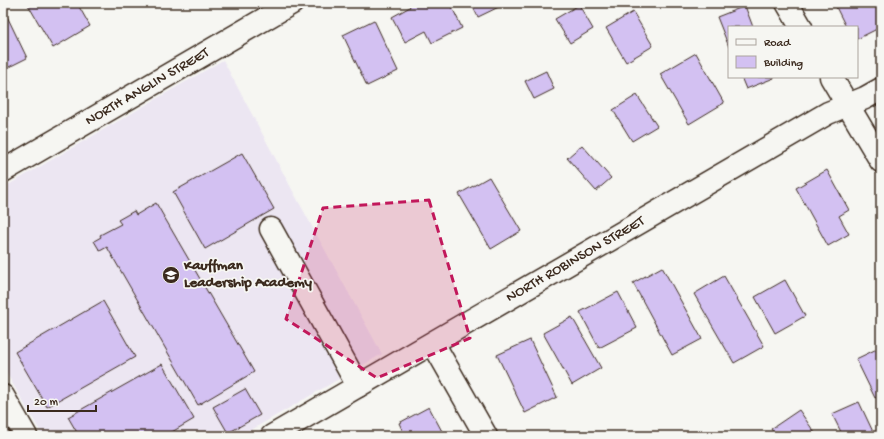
<svg xmlns="http://www.w3.org/2000/svg" width="884" height="439" viewBox="0 0 884 439" font-family="'Gochi Hand',sans-serif">
<style>
.built{fill:#ece6f2}
.building{fill:#d3c1f2;stroke:#3b2a1e}
.lines{fill:none;stroke-linecap:round;stroke-linejoin:round}
.minor-casing{stroke:#3b2a1e;stroke-width:25}
.minor{stroke:#f6f6f2;stroke-width:22}
.marked{fill:#c2185b;fill-opacity:0.2;stroke:#c2185b;stroke-width:3;stroke-dasharray:8 5;stroke-linejoin:round}
.labels{text-anchor:middle;dominant-baseline:central;stroke-width:3.5;stroke-linejoin:round;paint-order:stroke}
.street-label{font-size:15px;fill:#3b2a1e;stroke:#f6f6f2}
.poi-label{font-size:15px;font-weight:bold;fill:#3b2a1e;stroke:#f6f6f2;text-anchor:start}
</style>
<rect width="100%" height="100%" fill="#f6f6f2"/>
<filter id="ink" filterUnits="userSpaceOnUse"><feTurbulence type="fractalNoise" baseFrequency=".025" numOctaves="2"/><feDisplacementMap in="SourceGraphic" scale="8" xChannelSelector="R" yChannelSelector="G"/><feConvolveMatrix kernelMatrix="1 2 1 2 8 2 1 2 1" color-interpolation-filters="sRGB"/></filter>
<g filter="url(#ink)">
<path class="built" d="M223,60l73,137 86,157 -141,82h-198l-40,-69v-179z"/>
<path class="building" d="M27,3h50l13,23 -37,22z
M408,3h42l12,25 -30,15 -6,-12 -21,11 -13,-25 18,-10z
M471,3h36l-29,14z
M834,3h45l2,4v20l-24,12v-12h-11z
M579,5l14,24 -23,14 -15,-24z
M745,6l8,21h-24v20l-12,-30z
M4,10l23,48 -24,12v-59z
M633,12l20,34 -27,16 -20,-34z
M374,20l24,51 -31,15 -24,-51z
M696,53l28,50 -35,21 -29,-50z
M546,71l8,18 -20,10 -9,-18z
M741,77h33v1l-28,11z
M637,95l20,31 -25,15 -19,-31z
M582,145l29,33 -15,13 -29,-33z
M242,153l32,56 -69,40 -32,-57z
M827,170l22,40 -10,6 10,18 -21,12 -32,-58z
M489,177l32,54 -30,18 -32,-55z
M156,203l98,169 -56,33 -91,-158 -7,4 -6,-10 7,-4 -1,-2 21,-11 -3,-4 16,-9 2,4z
M662,267l40,72 -30,16 -39,-72z
M724,276l40,70 -30,17 -40,-69z
M785,280l20,36 -30,17 -20,-36z
M618,292l19,36 -38,20 -19,-36z
M103,301l32,56 -88,50 -32,-55z
M572,317l29,51 -29,17 -29,-52z
M530,340l27,57 -32,16 -28,-58z
M881,347v48l-6,3 -19,-39z
M162,364l32,55 -29,17h-86l-11,-19z
M245,389l15,26 -32,18 -15,-26z
M859,402l16,34h-32l-11,-22z
M429,407l15,28 -39,1 -6,-13z
M799,410l18,26h-41l-5,-7z"/>
<g class="lines">
<defs>
<g id="minor">
<path d="M787,3l14,24"/>
<path d="M831,77l50,84"/>
<path id="s1" d="M3,171l289,-168"/>
<path d="M271,229l87,157"/>
<path d="M433,343l53,93"/>
<path d="M3,396l23,40"/>
<path id="s2" d="M272,436l556,-323 37,-15 16,-9"/>
</g>
</defs>
<use href="#minor" class="minor-casing"/>
<use href="#minor" class="minor"/>
</g>
</g>
<path class="marked" d="M429,200l41,138 -93,40 -91,-59 37,-111z"/>
<defs>
<symbol id="school-disc" viewBox="-11 -11 22 22"><circle r="9.5" fill="#3b2a1e" stroke="#f6f6f2"/><path d="M0-5L7-2L0 1L-7-2ZM-4 1L0 2.5L4 1V4Q0 6-4 4Z" fill="#fff"/></symbol>
</defs>
<g fill-rule="evenodd">
<use href="#school-disc" x="161" y="265" width="20" height="20"/>
</g>
<g class="labels">
<g class="street-label">
<text stroke="none"><textPath href="#s1" startOffset="167">NORTH ANGLIN STREET</textPath></text>
<text stroke="none"><textPath href="#s2" startOffset="351">NORTH ROBINSON STREET</textPath></text>
</g>
<g class="poi-label">
<text x="184" y="266">Kauffman<tspan x="184" dy="17">Leadership Academy</tspan></text>
</g>
</g>
<rect width="884" height="439" fill="none" stroke="#f6f6f2" stroke-width="16"/>
<rect x="8" y="8" width="868" height="423" fill="none" stroke="#3b2a1e" stroke-width="1.5" filter="url(#ink)"/>
<rect x="728" y="26" width="130" height="52" fill="#f6f6f2" stroke="#aba49d"/>
<rect x="736" y="39" width="20" height="6" fill="#f6f6f2" stroke="#aba49d"/>
<text x="764" y="46" font-size="12" fill="#3b2a1e">Road</text>
<rect x="736" y="56" width="20" height="12" fill="#d3c1f2" stroke="#aba49d"/>
<text x="764" y="66" font-size="12" fill="#3b2a1e">Building</text>
<path d="M28 405v6h68v-6" fill="none" stroke="#3b2a1e" stroke-width="2"/>
<text x="34" y="405" font-size="12" fill="#3b2a1e" stroke="#f6f6f2" stroke-width="3" paint-order="stroke">20 m</text>
</svg>
